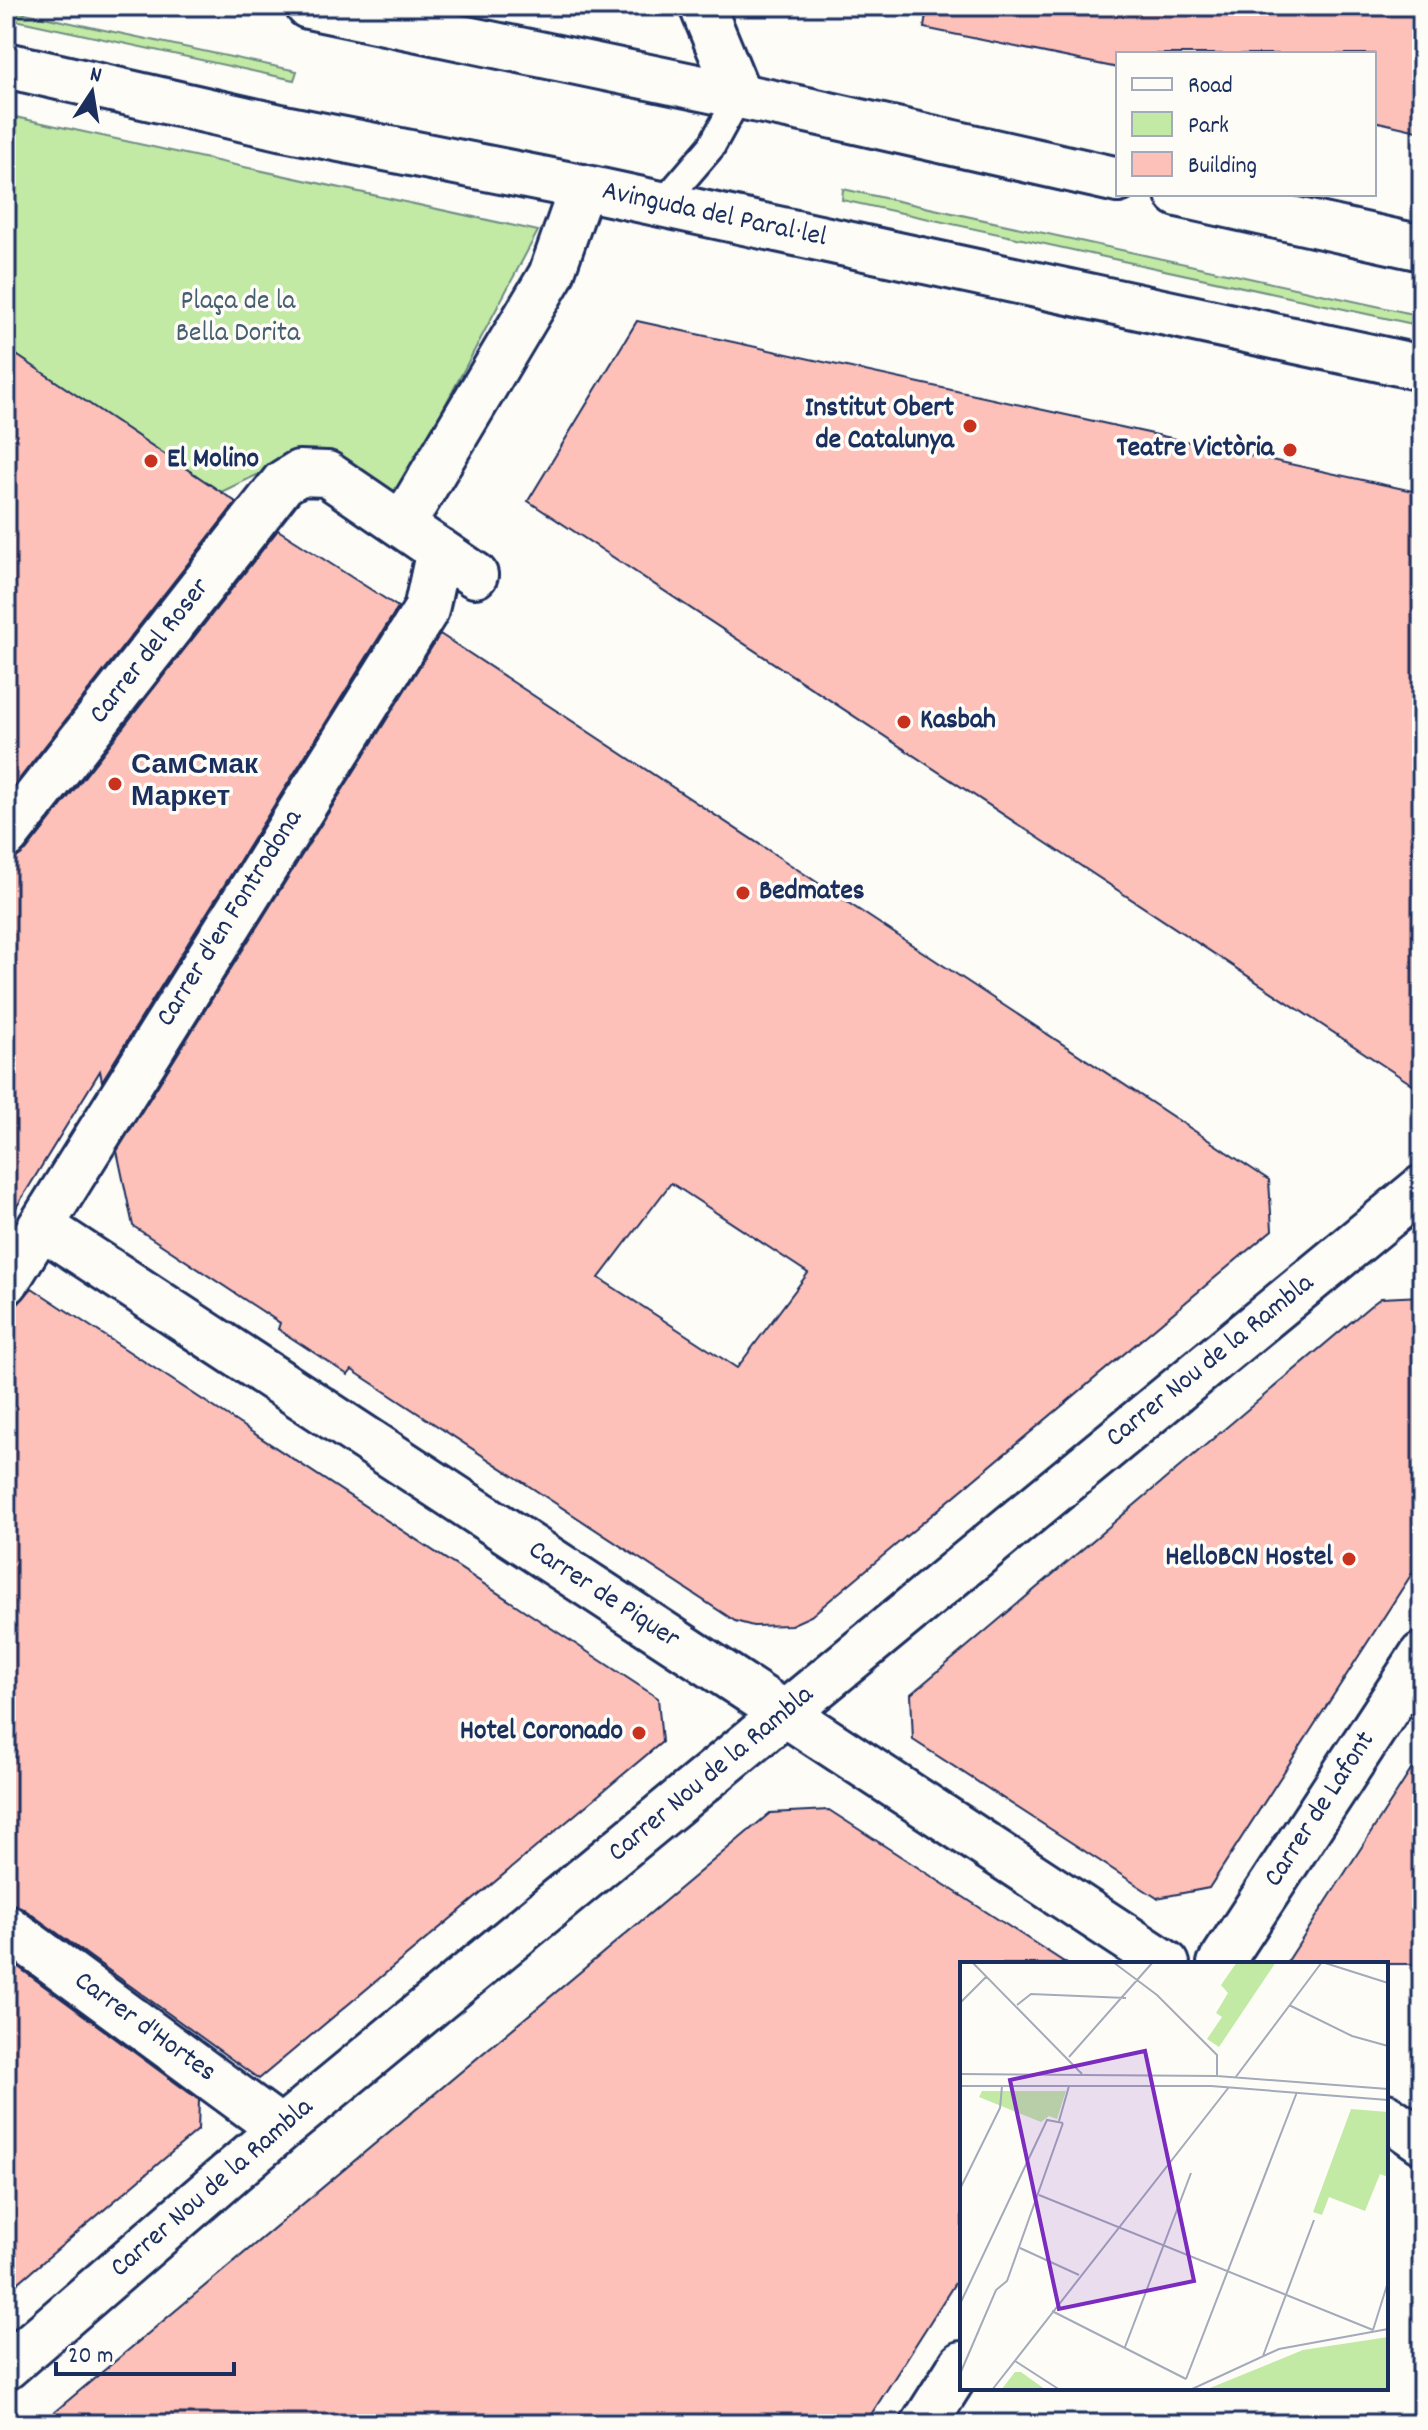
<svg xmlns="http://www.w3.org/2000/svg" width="1428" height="2430" viewBox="0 0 1428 2430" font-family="Dekko,sans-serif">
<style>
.green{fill:#c2eaa5;stroke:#6e8c82;stroke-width:2}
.building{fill:#fdc1b9;stroke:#1b2f5e;stroke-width:2;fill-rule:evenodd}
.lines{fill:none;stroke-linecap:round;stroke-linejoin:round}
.service-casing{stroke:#1b2f5e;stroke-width:32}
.minor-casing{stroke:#1b2f5e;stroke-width:50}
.secondary-casing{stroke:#1b2f5e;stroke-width:50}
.service{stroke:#fdfcf7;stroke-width:26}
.minor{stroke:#fdfcf7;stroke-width:44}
.secondary{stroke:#fdfcf7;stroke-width:44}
.poi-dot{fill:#c8321e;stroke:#fdfcf7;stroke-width:3}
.labels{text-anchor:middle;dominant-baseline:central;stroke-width:7;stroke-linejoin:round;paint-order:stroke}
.street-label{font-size:28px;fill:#1b2f5e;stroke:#fdfcf7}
.park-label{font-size:28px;fill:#455e70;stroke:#fdfcf7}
.poi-label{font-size:28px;font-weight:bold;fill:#1b2f5e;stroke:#fdfcf7;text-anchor:end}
.inset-road{fill:none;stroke:#a3aaba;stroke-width:2}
.view{fill:#7b2cbf;fill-opacity:0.15;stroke:#7b2cbf;stroke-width:4}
.inset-edge{fill:none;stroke:#1b2f5e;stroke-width:4}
</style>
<rect width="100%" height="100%" fill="#fdfcf7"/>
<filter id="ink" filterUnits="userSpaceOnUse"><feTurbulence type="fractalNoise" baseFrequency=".0125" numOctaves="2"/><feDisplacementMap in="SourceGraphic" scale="16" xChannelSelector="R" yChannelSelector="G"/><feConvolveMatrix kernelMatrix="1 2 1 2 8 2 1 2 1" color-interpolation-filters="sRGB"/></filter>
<g filter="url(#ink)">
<path class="green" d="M6,9l291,62 -3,9 -288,-62z
M6,115l532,116 -144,270 -75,-47 -56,18 -42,20 -215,-144z
M843,189l579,127v10l-580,-126z"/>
<path class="building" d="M927,6h495v126l-48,-11v-67h-256v14l-194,-40z
M637,321l785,172v598l-894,-590z
M6,348l230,154 -230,294z
M278,530l120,77 -296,474 -2,-10 -94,153v-364l20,-9z
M440,634l829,546 3,50 -461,386 -20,9 -38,1 -18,-5 -383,-251 -4,5 -70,-46 2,-6 -147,-97 -16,-75zM671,1183l137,90 -71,95 -138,-90z
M32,1288l626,410 4,44 -403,337 -238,-172 -15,-5v-595l12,-3z
M1422,1296v262l-213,330 -52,10 -244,-158 -2,-46 459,-388 11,-8z
M1422,1753v211h-136l86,-133z
M829,1810l238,154h-105v308l-97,152h-825l730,-611z
M6,1958l193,142 -1,30 -192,163z"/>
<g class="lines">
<defs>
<path id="service" d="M662,204l49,-57 28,-51"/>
<path id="minor" d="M402,525l149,-250 31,-88
M6,836l277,-353 16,-10 28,1 148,101
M41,1226l1126,738
M6,1282l420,-672 13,-60
M6,1927l275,202
M1220,1964l202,-309
M1386,2116l36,25
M6,2367l275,-238 1141,-941
M924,2424l38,-60"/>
<path id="secondary" d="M308,6l499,104 311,70
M702,6l37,90
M6,65l278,63 298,59 840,181
M1178,194l244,54"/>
</defs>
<use href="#service" class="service-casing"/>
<use href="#minor" class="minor-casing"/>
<use href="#secondary" class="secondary-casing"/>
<use href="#service" class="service"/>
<use href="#minor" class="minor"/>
<use href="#secondary" class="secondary"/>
</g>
</g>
<g class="poi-dot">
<circle cx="970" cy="426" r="8"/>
<circle cx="1290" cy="450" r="8"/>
<circle cx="151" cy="461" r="8"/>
<circle cx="904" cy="722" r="8"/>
<circle cx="115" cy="784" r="8"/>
<circle cx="743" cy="893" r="8"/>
<circle cx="1349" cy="1559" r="8"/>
<circle cx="639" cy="1733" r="8"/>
</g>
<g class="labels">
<g class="street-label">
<text transform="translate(714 216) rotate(12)">Avinguda del Paral·lel</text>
<text transform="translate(151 652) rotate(-52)">Carrer del Roser</text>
<text transform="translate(231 919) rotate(-58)">Carrer d'en Fontrodona</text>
<text transform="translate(1211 1362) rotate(-39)">Carrer Nou de la Rambla</text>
<text transform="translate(603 1596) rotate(33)">Carrer de Piquer</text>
<text transform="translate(712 1775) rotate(-40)">Carrer Nou de la Rambla</text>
<text transform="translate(1321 1810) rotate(-57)">Carrer de Lafont</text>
<text transform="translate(144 2028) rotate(36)">Carrer d'Hortes</text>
<text transform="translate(213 2189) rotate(-41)">Carrer Nou de la Rambla</text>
</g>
<g class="park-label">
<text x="238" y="303">Plaça de la<tspan x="238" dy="32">Bella Dorita</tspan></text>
</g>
<g class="poi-label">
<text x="954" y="410">Institut Obert<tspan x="954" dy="32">de Catalunya</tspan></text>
<text x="1274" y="450">Teatre Victòria</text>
<text x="167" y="461" text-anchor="start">El Molino</text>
<text x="920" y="722" text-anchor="start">Kasbah</text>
<text x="131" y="768" text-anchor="start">СамСмак<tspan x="131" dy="32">Маркет</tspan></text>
<text x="759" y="893" text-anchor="start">Bedmates</text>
<text x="1333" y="1559">HelloBCN Hostel</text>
<text x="623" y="1733">Hotel Coronado</text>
</g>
</g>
<g transform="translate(960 1962)">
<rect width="428" height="428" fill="#fdfcf7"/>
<path d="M277,0h39l-57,85 -12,-8 15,-22 -6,-4 12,-20 -7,-8zM22,129h84l-9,28 -8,-3 -8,6 -62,-25zM391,147l37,3v65l-8,-3 -15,37 -36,-14 -7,18 -9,-3zM428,375v53h-183l98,-40zM55,410h6l25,18h-45z" fill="#c2eaa5"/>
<path class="inset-road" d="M12,0l110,112M153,0l44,33 60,60v21M362,0l66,21M0,41l27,-27M57,43l14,-11 95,4M329,43l63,31 36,10M109,95l84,-95M0,112l257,2 171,13M275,116l87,-116M0,124h251l177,14M99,159l10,-35M0,227l40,-81 2,-22M79,233l334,135M60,286l59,27M0,342l87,-184 16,3M92,349l134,68M413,368l15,-48M165,385l66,-174M303,394l51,-136M55,399l45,29M0,412l36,-84 11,-9 56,-158M226,417l111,-287M32,428l237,-303M230,428l89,-41 109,-20"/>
<path class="view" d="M185,89l49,230 -135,28 -49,-229z"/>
<rect width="428" height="428" class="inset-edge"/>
</g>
<rect width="1428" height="2430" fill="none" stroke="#fdfcf7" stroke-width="32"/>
<rect x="16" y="16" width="1396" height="2398" fill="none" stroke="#1b2f5e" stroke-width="3" filter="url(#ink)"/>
<rect x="1116" y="52" width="260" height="144" fill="#fdfcf7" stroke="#a3aaba" stroke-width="2"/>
<rect x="1132" y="78" width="40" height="12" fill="#fdfcf7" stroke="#a3aaba" stroke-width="2"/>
<text x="1188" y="92" font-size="24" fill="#1b2f5e">Road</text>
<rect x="1132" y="112" width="40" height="24" fill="#c2eaa5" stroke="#a3aaba" stroke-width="2"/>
<text x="1188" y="132" font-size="24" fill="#1b2f5e">Park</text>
<rect x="1132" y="152" width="40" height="24" fill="#fdc1b9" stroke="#a3aaba" stroke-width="2"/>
<text x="1188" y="172" font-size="24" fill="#1b2f5e">Building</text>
<g transform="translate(92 92) rotate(12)" stroke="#fdfcf7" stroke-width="6" paint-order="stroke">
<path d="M0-6L14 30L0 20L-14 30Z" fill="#1b2f5e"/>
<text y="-12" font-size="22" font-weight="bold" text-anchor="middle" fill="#1b2f5e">N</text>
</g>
<path d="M56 2362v12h178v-12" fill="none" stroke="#1b2f5e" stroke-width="4"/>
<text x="68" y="2362" font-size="24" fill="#1b2f5e" stroke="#fdfcf7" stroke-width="6" paint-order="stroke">20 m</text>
</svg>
